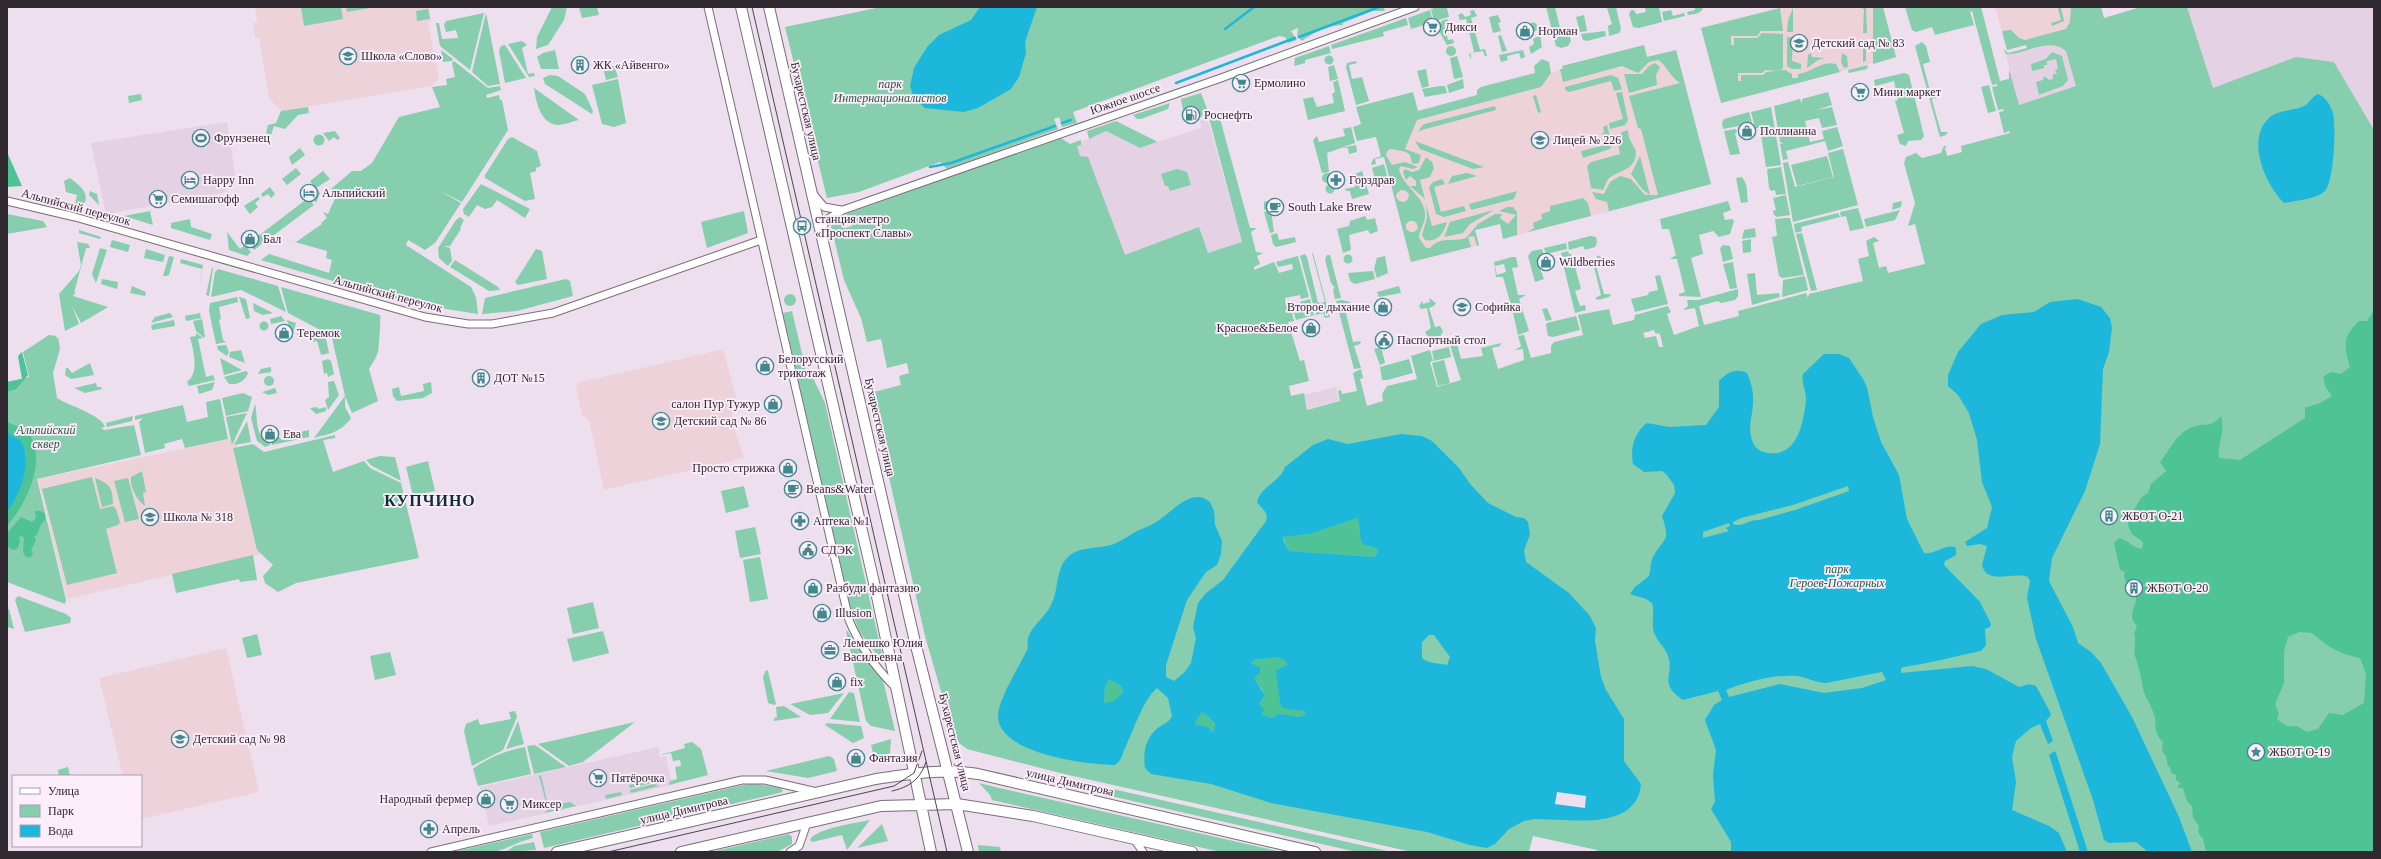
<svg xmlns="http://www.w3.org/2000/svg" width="2381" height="859" viewBox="0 0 2381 859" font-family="Georgia,serif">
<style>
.built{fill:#e4d1e3}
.education{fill:#edd3d9}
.green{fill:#86ceae;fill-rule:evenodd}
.forest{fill:#4ec395;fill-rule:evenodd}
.water{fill:#1eb7dc;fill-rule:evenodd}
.pier{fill:#eddfed}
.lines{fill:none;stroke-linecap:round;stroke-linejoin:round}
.stream{stroke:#1eb7dc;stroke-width:2.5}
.street-casing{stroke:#796d79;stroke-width:9}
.secondary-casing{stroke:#796d79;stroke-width:12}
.street{stroke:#fff;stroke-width:7}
.secondary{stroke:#fff;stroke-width:10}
.tram{stroke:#4c454c;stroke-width:1}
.labels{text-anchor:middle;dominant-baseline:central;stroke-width:3.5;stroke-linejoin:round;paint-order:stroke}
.poi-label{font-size:12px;fill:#302a30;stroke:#fbedfa;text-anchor:start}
.park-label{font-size:12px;font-style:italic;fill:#2a5945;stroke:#fbedfa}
.street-label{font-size:12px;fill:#302a30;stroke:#fbedfa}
.district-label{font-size:16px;font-weight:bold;letter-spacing:1px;fill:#0c3032;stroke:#fbedfa}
</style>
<rect width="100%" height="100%" fill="#eddfed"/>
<path class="built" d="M2187,7h187v123l-40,-68 -104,21 -17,5z
M2069,38l8,45 -2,6 -57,16 -12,-51z
M1207,117l35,125 -49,16 -80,7 -41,-119 34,-15 34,17 61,-20 -1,-7z
M227,122l9,58 -13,13 -117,21 -15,-71z
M1336,387l3,14 -31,8 -4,-14z
M658,747l2,10 6,-1 6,29 -183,41 -9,-39z"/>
<path class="education" d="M255,7h174l2,12 -3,5 11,54 -7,8 -151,25 -12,-13 -10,-60h-4l-2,-15 4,-1z
M1782,7h101l13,50 -175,46 -20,-75z
M1995,7h106l-11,15 -24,7 3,9 -42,10 -1,-3 -19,5z
M1644,45l3,12 29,-7 35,134 -208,55 -3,-15 -25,6 4,15 -68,17 -36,-139 86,-22 102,-32 -1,-3z
M720,350l4,2 14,54 -6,7v8l12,37 -140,32 -15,-70 -7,-5 -6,-28 1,-4z
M235,438l27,116 -195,45 -29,-120z
M226,648l33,144 -118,27v-43h-18l-24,-98z"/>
<path class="green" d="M301,7h40l2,12 -39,7z
M346,7h30l-29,5z
M552,7h15l-3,13 -16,25 -12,4 1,-12z
M579,7h18l2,8 -17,3z
M881,7h505l-2,1 1,3h-13l-29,12v2c-15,0 -29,7 -41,16l-5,-5 1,-8 -7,3 6,9 -9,3 -3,-6 -6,-1 -206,76 4,11 -15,4 -3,-10 -5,2 4,10 -111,40 -7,-7 -81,30 -32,6 -42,-171z
M1438,7h12l-3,1 2,9 -15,4 -3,-12z
M1546,7h9l6,25 7,-2 3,11 -3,5 -7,2 -5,-2z
M1616,7l5,22 -2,4 -10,3 -1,-10 4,-2 -5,-16z
M1659,7l3,15 -23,6 -6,-1 -4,-13 2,-4h3l2,4 10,-2 -1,-4z
M1695,7h8c-1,7 -9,7 -15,8l-1,-3 8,-2z
M1859,7h7l1,26h-4l1,-24z
M1873,7h10l13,50 -23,7z
M1905,7h76l19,74 9,-2v-10l10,36 57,-19 -10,-35c-18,-15 -40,4 -60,3l-3,-5 5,4 19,-5 -1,-3 -19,5 -5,-19 9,-1 8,8 6,2 41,-11 4,-7 1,-15h30l3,11 37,-11h46l26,81 83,-31 38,5 40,68v722h-777v-2l-64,-14 -4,16h-117l-348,-78 -97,-25 -12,-9 -30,-104 -54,-238 -1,-5 31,-8 -2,-9 10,-3 -2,-10 -20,5 -6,-29 -14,3 -6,-24 -17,-38 -13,-54 2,-4h11l1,6 7,-2 -6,-12 215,-76 9,6 11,-4v5l-4,1 3,10 8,1 37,98 74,-28 9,26 34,-11 -33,-124 -6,-7 -1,6 -5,1 -3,-11 -11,4 -2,-12 20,-6 9,24 9,-2 31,113h7l-6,4 5,20 7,1 -6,3 3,8 -6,3v3l20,-8 5,11 14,-4 -1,-5 -14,3 -2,-5 22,-6 11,41 -8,2 -1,-4 -15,3 1,8 4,-1 4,16 -6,1 12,39 4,-1 5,21 -20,5 2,10 13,-3 3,17 33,-9 -2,-10 3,-1 1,4 15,-3 -4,-18 8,-4 2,9 -3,1 7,27 16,-5 -1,-7 5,-8 30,-7 -6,-23 19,-6 3,11 -3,1 7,25 24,-7 -11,-35 7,-2 4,16 22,-3 -2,-8 20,-5 -1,3 -8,2 6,21 26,-9 -1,-11 -8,1 6,-4 -3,-10 6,-1 7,23 20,-5v-7l3,-4 29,-7 -5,-20 31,-6 4,16 21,-5 1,-5 33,-9 3,6 -4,2 7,21 25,-9 -4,-18 -12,2 5,-4 -1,-6h11l40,-11v7l-3,4 -14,3 -3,-2 -19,5 5,19 35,-9 -1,-5 68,-18 2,5 1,-4 54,-13 -5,-22 11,-3 -3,-15 8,-4 5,4 -6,2 6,25 7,-2 2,7 37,-9 -10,-40 -7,2 7,-23 -11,-40 2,-6 10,-4 6,5 19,-5 3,-7h3l-2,2 2,8 15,-4 -1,-6 49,-13 -1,-2 -5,2 -5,-21 5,-1 -1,-2 -5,1 -6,-23 5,-1v-2l-5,1 -20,-74 -2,1 4,13 -39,10 -3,-8 -16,5 -4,-2zM1654,330l1,3 5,1 3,13h-4l-3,-11 -11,2 -2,-5z
M1780,8l3,23h-22l-4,5h-26v9h3v-7h23l5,-5 21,1v34l-3,3 -15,-1 -3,3h-24v8h3v-6h22l3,-3 19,-2 7,4v4h6v-4c15,-2 23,-14 38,-10l4,8 -119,31 -20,-75z
M1793,8v24h-6l1,-12z
M2058,8h3l3,13 -12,5 -1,-3 10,-3z
M428,9l2,10 -13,2 -1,-10z
M1430,10l3,12 -22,7 -3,-11z
M1474,10l3,6 -6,2 9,32 5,-1 2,7h-2l-2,-5 -12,2v7l-2,-6 5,-2 -8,-33 -6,1 -2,-5 4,-2 3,4 6,-2 -1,-4z
M1671,10l2,6 11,-3 1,3 -21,5 -2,-9z
M484,13l-14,57 -30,-24 -4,-23h3l3,16 16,-1 -2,-8 -10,2 -2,-7 2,-4z
M486,13l14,71 -12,2 -16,-14z
M1498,15l3,7 -3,1 3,8 -8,2 -4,-16z
M1584,15l3,16 -7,1 -4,-15z
M1406,18l2,7 -25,7 1,4 -52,13 -1,-4z
M1447,19l2,3 -5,3 4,15 5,-1 1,4 -7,2 -7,-12 1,-12z
M1528.5 27a4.5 4.5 0 1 1 9 0a4.5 4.5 0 1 1-9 0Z
M1605,31l1,5 -19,5 -4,-1 -2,-6z
M1501,35l6,16 -5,1 -4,-16z
M1540,35l2,12 -11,7 -2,-7 5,-3 -1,-5z
M1787,37h6l-1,24 9,3v5h-9l-5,-3z
M1863,39h3v22l-3,1z
M522,41l5,4 -5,3 6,26 6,-1 1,3 -6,1 -21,-33z
M1922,42l4,4 4,16 -7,2 8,31 5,-1 3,3 -7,2 1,5 8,28h7l-2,3 -6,2 -25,-91z
M505,45l21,33 -21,5 -6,-32 2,-5z
M1644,45l3,12 29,-7 35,134 -112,30 10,-3 -2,-9 -11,-3 -4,-7 12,2 6,-12 10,-6 11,3 14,16h13l-17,-66 -3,-1 -9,-32 51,-13c-10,-6 -13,-18 -22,-23l-9,2 -11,11 -16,-7 -59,16 -3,-13h3l-1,-3z
M1329,46l2,7 -26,7v3l-11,3 1,-8z
M1446 51a5 5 0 1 1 10 0a5 5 0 1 1-10 0Z
M441,50l12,9 -1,2 -9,1z
M555,50l4,19h-18l-4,-12 6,-4z
M1523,50l2,7 -4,2 -2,-6 -12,3 1,4 -7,2 -2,-7z
M2052,52l10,4 6,24 -5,6 -24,9 -3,-13 7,-2 1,-4 5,4 4,-1v-5h4l-2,-4 3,-1 -2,-10 -9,2v4h-3v3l-12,3 -1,-7 15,-5z
M1811,53l1,4 13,1 -7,2 -11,8 1,-13z
M1842,53l5,3 1,11 -4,1 -3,-6z
M1324.5 60a4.5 4.5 0 1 1 9 0a4.5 4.5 0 1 1-9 0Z
M1457,56l6,21 -9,2 -4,-21z
M1542,59l7,3 2,11 -10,14 -124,33 -12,29 16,6 -2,8 -6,1c-3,-4 -1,-6 -4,-10 -5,-4 -11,-3 -17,-5l-4,1 -2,5 6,10 13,-3 13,5 -5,2 -12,-3 -2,3c4,19 28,28 26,48 -1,8 -6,14 -6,21l7,10h4c12,-13 21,-5 36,-10l12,-14 17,-10h7l-2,4 8,6 8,-9 -17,-4 8,-4h6l4,5v23l-14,4 -3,-15 -25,6 4,15 -2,1 -3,-10 -6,1 3,10 -60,15 -27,-105 -9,2 1,5 -5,1 2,-6 8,-3 -5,-19 -19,4 -4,-14 8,-3 -5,-17 57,-15 5,19 59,-16v-5l4,-3 54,-14 -1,-7zM1401,190l5,1 3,3 -1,5 -4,3 -5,-1 -3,-4 1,-4zM1409,221h5l3,3 1,5 -4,3h-4l-4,-3v-5z
M454,61l34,27 12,-2 1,4 -15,5 1,3 12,-3 1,5h2l6,30 -46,72 -24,-12 23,13 -26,40 -10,7 -17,-10 -2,5 65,42 5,10 2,17 -70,-11 -147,-43 8,-6 60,19 3,-13 -6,-2 1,-7 -39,-11 8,2 26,-18 -1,-1 6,-5 -4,-6 5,2 9,-20 -6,-5 21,-18h9l11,-8 27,-46 41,-10 -8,-20 15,-2 -1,-6 9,-2 -3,-14z
M1356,61l1,2 -8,2 3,14 10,-2 7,24 -13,4 -10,-38 1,-4z
M1655,63l5,4 -4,8 1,10 -28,8 -5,-19h18l7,-8z
M1334,65l4,14 -8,2 -2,-14z
M1868,65l-1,4 -18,4 -1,-3z
M614,66l4,11 -12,3 -3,-13z
M1426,69l3,17 -7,2 -5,-17z
M1904,73l5,2 15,61 -3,4 -13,1 -2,5 -6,-2 -3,-9 7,-2 -9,-32 3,-1 -4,-19 -19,5 -1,-6z
M550,75l8,1 27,18 8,17 -1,3 -47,-30 -2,-6z
M1611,75l7,3 4,11 -8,2 -3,-10 -42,11 -4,-2v-3z
M618,79l8,44 -12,4 -12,-3 -10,-39z
M1463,79l1,9 -15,5 -2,-8z
M1338,80l7,31 -37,9 -5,-21 10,-2 4,10 17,-4 -2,-9 3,-2 -2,-10z
M1989,85l7,26 -8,2 -7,-26z
M1440,86h5l2,7 -22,4 -3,-8z
M534,88l45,32c-6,1 -15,5 -21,5 -18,-1 -22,-24 -24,-37z
M1622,92l6,28 -3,5 -15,4 -1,-6 14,-4 -7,-26z
M1828,92l4,13 -15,5 15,-3 5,18 -15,3 -3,-10 -14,3 5,21 14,-3 -2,-8 15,-4 6,19 -15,5 -3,-10 -39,10 2,8 -5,1 -3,-16 3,-1 -3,-1 -6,-36 26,-7 2,5v-5z
M141,94l1,6 -13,3 -1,-7z
M1536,95l5,17 -3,1 -5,-17z
M1170,103l-2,6 -27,10h-4l-4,-4z
M1495,106l1,4 -78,21 6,-7z
M308,107l1,6 -11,2 -13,14 -11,-3 -3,9 -5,-2 2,-8 8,-2 5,-12z
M1771,107l10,58 -15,2 -6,-39h-5l-4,-16z
M1749,112l4,14 -9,2v-3l-21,4 -1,-6 2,-4z
M1116,121l40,20 1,1 -17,6 -34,-17 -17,8 -2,-8z
M1607,125l5,20 -2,4 -27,9 -2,-7 24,-6 -3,-12h2l-1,-6z
M1351,127l4,16 -28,10 2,19 -7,1 -9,-33 4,-4 2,6 26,-6 -2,-7z
M1736,129l1,3 -2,1 5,21 -10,1 -6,-24z
M1628,130l1,8 7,13c0,20 -16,18 -28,28l-5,11 -12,-2 -4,-22 4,-4 29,-8 -3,-16 5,-6z
M335,131l5,7 -3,2 -3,-3 -5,4 -6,-8z
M313.5 140a5.5 5.5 0 1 1 11 0a5.5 5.5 0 1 1-11 0Z
M512,137l25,14 4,15 -5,2v3l-6,2 5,26 -10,2 -40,-23v-3l23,-36z
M1415,141l69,26 -11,2 -53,-20z
M1356,145l1,7 -8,2 -1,-6h-6z
M300,148l5,7 -13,10 -3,-8z
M1843,149l15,56 -65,17 -10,-59 5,-1 7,25 39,-10 -6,-24z
M1640,156l10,39 -8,-6 -11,-15z
M1827,156l6,21 -36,9 -6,-21z
M1426,157l6,5 2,6 -4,9 -10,3 5,19 -15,-13h6v-5l-6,-5 -4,4 -3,-8 2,-3 7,3 7,-2z
M1384,164l5,20 -12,3 -5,-19z
M1781,167l5,27 -10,1 -1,-5 -4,1 -2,-3 -2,-19z
M296,168l5,6 -14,11 -5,-6z
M1177,169l10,3 4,13 -21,6 -2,-5h-3l-4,-12z
M323,171l7,8 -14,9 4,5 -4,10 -5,-7 6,-4 -7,-11z
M1362,171l7,23 -17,5 -2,-8h-4l-1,-2 10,-2v-13z
M1467,173l10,3 -29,8 4,-8z
M1322 178a5 5 0 1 1 10 0a5 5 0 1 1-10 0Z
M1742,177c7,10 4,13 6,25l-7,1 -5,-25z
M70,178c7,6 22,14 13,28l-8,-1 2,-10 -11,-3 -2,-11z
M1442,179l3,5 -11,3 7,25 23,-6 2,5 -22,6 -8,-3 -7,-27 4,-5z
M481,184l49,25 -5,9 -28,-18 -5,7 -7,2 -8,-4 -8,12 -5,-3 -1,-5z
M1325.5 189a4.5 4.5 0 1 1 9 0a4.5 4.5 0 1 1-9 0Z
M270,187l5,7 -4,4 -3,-4 -5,3 -2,-3z
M90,191l7,3 2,11 -10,-10z
M1517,191l-3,8 -43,11 -2,-6z
M1786,195l4,20 -13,2 -3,-2 -1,-4 3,-1 -3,-12z
M258,197l2,2 -5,4 3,4 -8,7 -6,-8z
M308,198l6,7 -60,45 -5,-7z
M1276,198l-7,4 2,6 -7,2v-8z
M1583,198l5,5 3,13 -63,16 6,-4 -1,-5 9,-4 -1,-5 9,-3v-5z
M1728,201l3,9 -8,3 2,7 7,-1 2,2 -4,13 -11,3 -6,-6 -14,4 4,19 -12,4 10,39 -22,-1v-2l6,-2 -8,-33h-7l6,-4 -7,-26h-7l-2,-10z
M1902,201l-1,6 -9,3 1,-7z
M1426,204l6,22 15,-4c-3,11 -10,21 -22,18l-3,-5 5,-17z
M1858,208l6,20 -14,3 -4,-15 -5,1 -1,-5z
M1271,210l3,22 -4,1 -6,-21z
M1494,210l-24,14 -7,9 -19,4 6,-15z
M1900,210l-5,10 -29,7 -2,-8z
M150,211l3,14 -29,-9z
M744,211l4,22 -41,15 -6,-26z
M1838,213l2,4 -39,10 1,4 -7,2 -1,-9z
M7,214l36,7 4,6 -40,7z
M1365,216l2,4 8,-2 3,13 -8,3 -2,-4 -19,5 2,15 -8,3 -6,-24 12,-3 1,-5z
M460,217l4,3 -4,8 1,1 -11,17h-6l6,2 2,13 -4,5 -9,-8 -1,-10 18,-28z
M1786,218h4l14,57 -22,3 -3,-2 -7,-39 5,-1 -2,-17z
M190,219l1,8 21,7 -2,6 -39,-12v-5z
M1755,228l1,9 -14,2 2,-9z
M79,230l22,7 -1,2 -21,-6z
M227,232l13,17 5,-4 6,7 -4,4 -18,-6z
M1277,233l2,7 16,-3 1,5 -20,5 -3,-3 -2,-9z
M1802,233l15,57 -6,1 -15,-57z
M1590,236l6,1 1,5 -2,5 -10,3 -2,-4 -14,4 -1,-8z
M1751,239v13l-8,1 -1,-12z
M112,240l18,5 -2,7 -18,-5z
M77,242l11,2 2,4h-4l-12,45 3,-2 -4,5 35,11 -27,16 -9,-17 7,18 -14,7 -6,-37 20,-23 2,-6z
M1566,243l1,6 -21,5 -2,-6z
M1723,245l7,1 3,13 -10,3 -3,-14z
M100,248l7,2 -11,33 -4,-9z
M146,249l19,6 -2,7 -19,-4z
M536,249l6,2 5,28 -29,6 -3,-3z
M1542,249l2,6 -7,6 7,18 -9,3 -7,-26 4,-5z
M1568,251l1,3h2l2,6 -9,3 -3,-10z
M1312,253h1l17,64 -5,1 -2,-5 -7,2 -16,-59 5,-2 2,3 11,46 7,-1z
M1343.5 259a4.5 4.5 0 1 1 9 0a4.5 4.5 0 1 1-9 0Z
M1327,255h3l11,43 -6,1 -2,-10 2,-1 -4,-5 -6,-24z
M1597,255l5,3 -7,4 9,32h7l-2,3 -11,3 -3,-2 6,-3 -8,-32 -6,1 -2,-3 2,-3 3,3 7,-2z
M169,256l5,1 -5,18 -3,1h-3z
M1385,256l3,17 -11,5 -3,-9 3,-11z
M1512,257h4l2,10 -6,1 6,27h8l-7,4 10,32 -11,4 -5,-22h-8l7,-4 -9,-32h-7l-2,-15zM1504,264l2,8 -9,3 -2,-9z
M181,259l22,6 -4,25 3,-21 -22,-6z
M455,260l43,27 2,3 -11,1 -39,-24z
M1733,262l4,26 -7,1 -7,-25z
M1574,263l7,26 -6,2 5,15 5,-1 1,5 -11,3 -11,-45 1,-3z
M212,268h1l-4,28 -3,-1z
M218,269l60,17 8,26 -45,-22 -30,7 4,-25z
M1373,271l2,8 -20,5 -5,-3 -2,-8z
M1755,273l2,22 22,-2 1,4 -28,8 -5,-31z
M1660,275l8,29 -33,8 -4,-13 17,-4 1,-3 9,-2 -3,-14z
M1805,276l3,14 -26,7 1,-17z
M102,279l16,3 -1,7 -16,-5z
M566,279l4,2 3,15 -56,15 -35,3 3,-16z
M132,286l14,6 -1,4 -15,-3z
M1399,286l2,7 -22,4 -2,-5z
M281,287l99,28c1,2 -1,34 -2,37 -2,6 -6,12 -9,17l9,32 -26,12 -7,-17v11l6,11c-11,15 -20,15 -37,20l31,-42 -13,-58 -4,-4 -40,-21z
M784 300a6 6 0 1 1 12 0a6 6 0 1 1-12 0Z
M237,297l1,5 -19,5 2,12 -2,1 4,20 3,2 -10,2 -7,-33 1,-8z
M239,297l7,2 4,19 -4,1z
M1429,298l7,5 -2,3 -5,2 6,19 5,-1 3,5 -3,6 -8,2 -4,-2 -3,-5 6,-4 -4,-20 -6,1 -2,-3 3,-5 1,3 7,-2z
M1310,299l4,16 -18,5 -2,-7 8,-2 -2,-9z
M1342,300l8,2 1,5 -6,2 8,33 8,-1 -1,3 -6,2 7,22 -7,1 -18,-68z
M253,303l20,10 -10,2 -9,-4z
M1547,308l5,12 -6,1 -4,-12z
M792,311l16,68 5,-1 12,25 57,251 -1,3 -4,-2 -18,-24 -8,-21 -68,-297z
M170,313l3,4 -22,6 4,-6z
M200,313l1,5 -15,3 -1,-5z
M281,316l4,5 -14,3 -1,-5z
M1576,316l4,14 -27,7 -5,-1 -2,-11 1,-2z
M202,319l3,17 -1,2 -8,-7 -3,-10z
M174,320l1,6 -23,4 -1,-4 3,-2z
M287,320l9,3 -4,14h-1z
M259.5 326a4.5 4.5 0 1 1 9 0a4.5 4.5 0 1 1-9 0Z
M306,329l2,6 -11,4 1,-9z
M309,329l17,10 3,14 -8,2 -4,-14 -4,1z
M196,333l7,5 -5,1 8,38 7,-2 2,5 -26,6 -2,-4c13,-9 6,-33 3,-45l6,-1z
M49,335l7,1 1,3 1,-2 2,12 -7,24 4,25c10,7 45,17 48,29l-4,1 3,2 30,-5 7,30 -104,24 29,121 -1,4 -58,-22v-200l22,-5 -6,-25z
M226,345l3,7 -2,4 -9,-6 -1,-4z
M1381,347l4,16 -5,2 -6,-16z
M1449,347l2,10 -17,4 -2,-10z
M241,350l4,13 -16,-6 1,-5z
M220,358l22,12 -18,5z
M328,359l3,2 3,13 -6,3 -1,-4 -3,1 -2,-13z
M1409,359l4,14 -26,7h-5l-2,-13z
M1444,360l6,23 -12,3 -6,-23z
M90,363l4,12 -23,4 -6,-4 1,-7h2l4,5z
M271,367v5l-13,2 3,-5z
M246,371l2,2c-3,8 -10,12 -19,11l-5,-7z
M264 381a5 5 0 1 1 10 0a5 5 0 1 1-10 0Z
M334,381l5,14 -11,15 -3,-10 4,-3 -1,-15z
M215,382l-3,8 -13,4 -2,-8z
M431,382l1,11 -9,5 -26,3 -4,-5 -1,-7 7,-2 2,9 23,-5 -1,-7z
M96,383l1,4h4l1,2 -17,4 -11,-5z
M275,388l2,5 -9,2 -6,-3z
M243,393l9,4 -4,14 -22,5 -4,-18z
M220,399l8,40 -43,9 -3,-9 -18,5 1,4 -20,5 -6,-31 4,-4 -8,2v-4l48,-11 4,17 21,-5 -2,-15z
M255,404c3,11 -1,34 14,36l1,5 -5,2 -8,-6 -6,-23z
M317,407l1,2 8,-2v4l-10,3 -6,-6z
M247,413l-15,32 -6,-28z
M133,416l-1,5 -25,6 -1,-4z
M247,421l4,21 -17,3z
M309,430v7l-37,8 -1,-6 8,-2 3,3 11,-5 3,2 3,-1 1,-4z
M335,435v3l-12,2 10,32 31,-11 6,7 31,15 18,75 -123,25 -18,9 -13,-9 -2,-7 10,-11 -16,-15 -24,-102 20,-4 11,8z
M380,456l15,1 6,24 -29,-15 -6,-6z
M428,461l7,30 -22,5 -7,-29z
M142,471l4,21 -3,1 2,13c-8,-6 -15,-18 -14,-29z
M92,477l8,32 13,-3 3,3 4,13 -2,3 -12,4 11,44 -50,12 -25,-96z
M95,478c15,6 18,10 18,26l-11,3z
M128,478l11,41 -14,3 -11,-41z
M744,486l5,21 -23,6 -5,-22z
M755,527l6,27 -21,4 -5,-27z
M253,555l4,25 -17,2 -1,-3 -63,14 -4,-19z
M760,557l8,42 -18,3 -7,-42z
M18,596l48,18 5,4 -1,5 -45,9 -10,-32z
M593,602l6,26 -26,6 -6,-26z
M7,609h2l5,20 -7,-2z
M603,631l6,22 -36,9 -6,-23z
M846,631h1l36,49 12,51 -24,-5 -5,-5z
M257,634l5,21 -15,3 -5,-20z
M390,652l6,23 -21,5 -5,-24z
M766,670l2,1 8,33 -2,1 -6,-2 -5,-26z
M849,692l5,1 6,29 -30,-3z
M844,693l-16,20 -18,2 -20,-11z
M784,706l17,11 -27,4v-3l3,-1 -1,-10z
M515,711l2,6 -14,33 -31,16 -8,-35 2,-7 12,-5 2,6 31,-6 -2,-7z
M518,721l6,23 -18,5z
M635,722l-52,40 -14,4 -31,-22z
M827,723l34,3 3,12 -11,5 -28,-18z
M891,739l-1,14 -15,8 -4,-16z
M692,742l9,7 7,26 -39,10 1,-4 7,-2 -2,-12 6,-1 -1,-6 -7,1 -2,-8 -11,2 25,-7 -1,-4z
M535,745l31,22 -32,7 -7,-28z
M525,747l6,27 -53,12 -5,-17c14,-11 34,-19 52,-22z
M829,756l5,3 3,12 -29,7 -42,-7z
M68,767l2,9h-11l-1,-6z
M541,775l7,31 22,-4 6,4 -32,7 4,-3 -9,-34z
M1064,778l328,74h-35l-295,-67z
M651,780l1,3 -22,5 -1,-3z
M752,783l29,5 2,4 -239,56 -4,-16z
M979,783l16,4 287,65h-61l-229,-52 -2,-5z
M654,784l5,2 -28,7 -1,-3z
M621,792l1,3 -16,4 -1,-4z
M870,820l-23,30 -5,-15 -30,7 -2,-2c6,-12 47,-17 60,-20z
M882,824l6,17 -31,7z
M532,834l1,4c-11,3 -18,6 -29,11 -15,6 -35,3 -51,3z
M789,834l3,3v7l-15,8h-66z
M534,842l2,8 -30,2 8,-6z
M978,845l22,2 1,5h-22z"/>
<path class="forest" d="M7,152l15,34 -15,1z
M2374,310v542h-168l-3,-13 -5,-7 1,-6 -6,-8 -1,-12 -5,-5 -4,-13h-5v-3l3,-1 -5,-4v-5l-5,-2 -1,-6 -2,-1 -2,-10 -4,-5 1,-9c-8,-7 -7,-14 -8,-24 -1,-8 -11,-22 -12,-30 -2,-12 -4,-21 -8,-32 -2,-3 2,-16 -1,-22l3,-8c-11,-11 0,-19 -1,-29l4,-2 2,-8 10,-1 -13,-2 -1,-4 -11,4 -3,-7 1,-5 -5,-2 -6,-27 5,-5c9,2 14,10 23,11l1,-7 -11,-8 -4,-9v-5l13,-22 7,-5 3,-9 15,-13 -6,-9c10,-12 17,-30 33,-35 14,-5 17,2 28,-11 5,15 -4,27 -2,42l21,2 65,-42v-10l15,-5 12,-7 -6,-8 -3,-11 8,-5 10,2 9,-7c-6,-22 -8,-29 9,-46h8zM2299,632l13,1c18,15 25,20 48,25l6,16 -2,29 -21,12 -14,-2 -11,16 -11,3 -10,-6c-8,2 -14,-2 -20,-7l2,-5 -4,-10 9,-21v-32l4,-14z
M22,352l6,23 -12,14 -9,3v-10l15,-3 -4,-23z
M7,422l21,9c20,30 -1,71 -21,95v-14l10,-19 9,-32v-8l-6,-13 -13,-7z
M35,511h6l4,3v6l-4,4 -4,11 -3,1 2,4 -5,10 2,3 -3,5 -5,-2 -2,-4 1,-15 -5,-1 1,6 -2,6 -5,2 -6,-4v-13l14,-16 11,5 4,-4z
M1357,518l3,5 -1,9 9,14 10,3v4l-4,4 -85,-6 -6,-14 27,-3z
M1278,657l8,4 1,4 -5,2 -3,23 1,14 8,4 17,3v4c-7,2 -18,4 -25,-1l-8,4 -11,-4 -2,-10 5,-7 -1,-7 -9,-12 2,-12 -5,-3 3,-3z
M1109,679l12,7 2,5c-3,7 -12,12 -19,12l1,-17z
M1202,712c6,2 12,10 14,17l-4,3 -4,-5 -13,-3 -1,-2z"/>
<path class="water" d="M980,7h57l-12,35 1,11 -7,24 -8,12 -33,19 -14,4 -39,-4 -11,-10 -4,-12 4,-18 13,-21 12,-12 32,-15z
M2318,94c7,3 11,9 14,16 5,12 2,72 -7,81 -8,8 -30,10 -41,12 -19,-19 -39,-64 -14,-86 8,-7 24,-6 34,-11 6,-3 8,-10 14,-12z
M2078,299l23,8 9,11 2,10 -3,24 -6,17 -3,75 -15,47 -33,67 -3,23 24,46 5,16 13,9 10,11 31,54 47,100 13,35h-44l-12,-10 -27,1 -5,-3 -11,-40 -57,-161 -9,-41 3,-17 -2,-4c-14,-6 -41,9 -46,-12l5,-19 -7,-2 -13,2 -2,-4 22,-14 5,-21 -10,-25 -5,-42 -8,-27 -11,-18 -10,-9v-11l10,-23 23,-28 21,-9 32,-3 16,-10z
M1824,354h15l10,4 14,21 4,8 6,30 8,25 18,33 8,44 17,34c10,2 24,-11 32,-5v7l-11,6 -1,4 36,37 11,22 -1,3 -5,2 1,16 -5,6c-25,5 -50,12 -77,16l-3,1v5l71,-7 14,3 33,18 10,-3 7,2 14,26 1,3 -5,6 7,20 -5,3 -8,-20 -9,4 -15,13 -4,16 4,25 -4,28 37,16 10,7 8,19h-336v-10l-20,-33 4,-7 -2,-27 3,-25 -11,-30 9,-15 8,-5 -4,-9 -35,9c-26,-17 -8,-25 -15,-44 -3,-9 -12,-16 -14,-24 -3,-9 1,-20 -2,-29l-6,-4 -16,-5 5,-7 14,-11c2,-6 1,-13 4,-19 11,-20 18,-14 9,-41l13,-23 -1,-8 -8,-11 -4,-3 -18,1 -11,-8c-3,-16 1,-31 14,-41l22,4 37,-2 13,-18v-26c9,-9 16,-13 28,-8 4,9 7,20 6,30 0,11 -5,22 -2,34 2,7 5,13 13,15 33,9 40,-30 42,-53 0,-9 -5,-17 -3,-25zM1848,486l1,5 -54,19 -36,10c-9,-1 -18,8 -26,4v-2l8,-4 52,-13zM1729,523l1,3 -4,2 3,3 -26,7v-6zM1882,672l4,8 -24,8 -38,5 -44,-9 -51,13 -3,-7c21,-8 47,-16 70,-14 11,1 20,7 30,7z
M7,433l13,7c14,19 0,55 -13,72z
M1401,434l21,2 10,5 27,27 12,17 17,18 28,14 8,1 4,4 2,12 -6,17 2,11 43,31 21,23 6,12 -1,13 6,36 5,13 18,29v42l17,23c-4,48 -72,35 -106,35l-11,2 -15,8 -14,15 -8,4 -17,-3 -43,-13 -156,-29 -60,-19 -60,-10 -6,-6c-2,-15 0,-30 13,-40 5,-4 11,-5 14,-12l-4,-18 -11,-10c-14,12 -23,41 -31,58 -4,8 -4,14 -11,19 -28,0 -119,-12 -117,-50 1,-17 22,-50 30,-67 -4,-18 16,-28 23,-43 9,-17 3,-36 19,-50 12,-9 27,-6 41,-10 10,-3 18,-10 26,-14 6,-3 13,-5 19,-9 15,-9 36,-36 54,-20l4,9 1,14 7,16 -1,13 -4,11 -11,7 -19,28 -21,65v12l8,4 10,-8 7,-10 5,-25 -3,-11 5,-24 7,-9 18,-14 43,-59c3,-10 -4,-11 -9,-19 4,-16 23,-20 28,-35l28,-22 15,-6 20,5zM1357,518c5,8 0,17 6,26l15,5v4l-4,4 -85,-6 -6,-11v-3l27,-3zM1429,635h5l16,22 -3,8c-9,-2 -18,-1 -25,-7v-16zM1278,657l8,4 1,4 -11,5 4,34 3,4 22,3v4l-7,2 -19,-3 -7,4 -11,-4 3,-4 -5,-6 6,-9 -11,-17 6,-6v-4l-9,-5 3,-3zM1109,679l12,7 2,5c-3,7 -12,12 -19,12l1,-17zM1202,712l6,4 7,8 -1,7 -2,1 -4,-5 -13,-3v-2z
M2055,751l2,5 31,96h-8l-31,-97z"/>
<path class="pier" d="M1557,792l29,4 -1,12 -30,-4z"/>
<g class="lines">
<path class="stream" d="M1225,29l29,-22
M1299,37l80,-30
M1176,83l119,-45
M1062,123l9,-3
M930,167l21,-4 104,-37"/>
<defs>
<path id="street" d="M708,7l141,613c10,24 27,48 45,66
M814,195l10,12 17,3
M7,201l68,16 350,100 43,7h24l61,-11 208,-73
M821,232l5,-12 17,-10 378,-132 194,-71
M1134,839l9,13
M431,852l311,-72h23l52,12
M790,852l9,-6 8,-23"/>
<path id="secondary" d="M741,7l134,580 56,265
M769,7l146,635 53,210
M557,852l319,-73c33,-5 68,-11 102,-5l337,78
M681,852l200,-46 76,-2 76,12 159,36"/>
</defs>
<use href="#street" class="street-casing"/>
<use href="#secondary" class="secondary-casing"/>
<use href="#street" class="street"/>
<use href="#secondary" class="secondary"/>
<path class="tram" d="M752,7l195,845
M892,791c17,-4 28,-11 34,-29
M608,852l286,-66 20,-13 8,-22"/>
</g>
<defs>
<symbol id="supermarket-ring" viewBox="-11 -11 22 22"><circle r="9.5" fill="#fbedfa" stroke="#41898d" stroke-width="1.5"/><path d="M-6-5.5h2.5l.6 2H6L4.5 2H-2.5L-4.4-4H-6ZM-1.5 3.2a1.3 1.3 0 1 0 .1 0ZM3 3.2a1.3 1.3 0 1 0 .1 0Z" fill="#41898d"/></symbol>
<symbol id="shop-ring" viewBox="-11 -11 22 22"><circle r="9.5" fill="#fbedfa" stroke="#41898d" stroke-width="1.5"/><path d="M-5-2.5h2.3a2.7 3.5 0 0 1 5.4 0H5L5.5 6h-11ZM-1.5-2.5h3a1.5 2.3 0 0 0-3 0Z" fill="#41898d"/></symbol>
<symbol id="school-ring" viewBox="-11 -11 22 22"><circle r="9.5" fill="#fbedfa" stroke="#41898d" stroke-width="1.5"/><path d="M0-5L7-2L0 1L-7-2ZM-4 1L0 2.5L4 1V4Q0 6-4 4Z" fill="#41898d"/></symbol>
<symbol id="building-ring" viewBox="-11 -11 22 22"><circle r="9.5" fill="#fbedfa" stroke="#41898d" stroke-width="1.5"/><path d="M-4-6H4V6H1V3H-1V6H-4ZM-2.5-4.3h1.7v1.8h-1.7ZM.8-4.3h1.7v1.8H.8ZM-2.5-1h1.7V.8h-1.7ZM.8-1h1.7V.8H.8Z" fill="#41898d"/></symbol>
<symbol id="fuel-ring" viewBox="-11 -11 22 22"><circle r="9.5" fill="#fbedfa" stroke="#41898d" stroke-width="1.5"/><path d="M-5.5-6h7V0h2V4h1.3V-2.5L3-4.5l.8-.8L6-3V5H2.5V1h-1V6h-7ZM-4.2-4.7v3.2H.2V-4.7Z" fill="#41898d"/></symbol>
<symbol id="stadium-ring" viewBox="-11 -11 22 22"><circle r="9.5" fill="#fbedfa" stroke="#41898d" stroke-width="1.5"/><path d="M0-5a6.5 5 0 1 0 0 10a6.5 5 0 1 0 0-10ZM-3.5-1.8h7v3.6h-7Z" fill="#41898d"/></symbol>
<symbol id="hotel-ring" viewBox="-11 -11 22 22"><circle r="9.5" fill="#fbedfa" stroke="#41898d" stroke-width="1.5"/><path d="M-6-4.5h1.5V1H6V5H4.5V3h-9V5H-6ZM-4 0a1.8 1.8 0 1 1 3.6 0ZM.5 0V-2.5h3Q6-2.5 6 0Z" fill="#41898d"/></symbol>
<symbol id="pharmacy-ring" viewBox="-11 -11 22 22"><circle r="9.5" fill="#fbedfa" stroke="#41898d" stroke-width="1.5"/><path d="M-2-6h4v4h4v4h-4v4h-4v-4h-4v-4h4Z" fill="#41898d"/></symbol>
<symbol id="cafe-ring" viewBox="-11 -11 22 22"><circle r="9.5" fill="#fbedfa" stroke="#41898d" stroke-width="1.5"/><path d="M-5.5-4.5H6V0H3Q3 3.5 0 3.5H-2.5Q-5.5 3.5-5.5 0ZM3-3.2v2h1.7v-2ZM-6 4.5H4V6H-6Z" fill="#41898d"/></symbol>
<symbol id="bus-ring" viewBox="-11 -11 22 22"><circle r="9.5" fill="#fbedfa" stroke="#41898d" stroke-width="1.5"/><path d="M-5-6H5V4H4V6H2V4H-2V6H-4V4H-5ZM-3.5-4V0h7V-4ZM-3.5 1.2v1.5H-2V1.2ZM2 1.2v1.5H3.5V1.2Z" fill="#41898d"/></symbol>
<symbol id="civic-ring" viewBox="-11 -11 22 22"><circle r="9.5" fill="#fbedfa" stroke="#41898d" stroke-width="1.5"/><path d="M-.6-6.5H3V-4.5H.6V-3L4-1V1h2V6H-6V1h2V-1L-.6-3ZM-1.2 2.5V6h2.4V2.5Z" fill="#41898d"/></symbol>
<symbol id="office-ring" viewBox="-11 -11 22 22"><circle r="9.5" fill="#fbedfa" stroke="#41898d" stroke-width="1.5"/><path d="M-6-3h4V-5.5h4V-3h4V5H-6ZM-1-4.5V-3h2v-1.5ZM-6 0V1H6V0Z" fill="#41898d"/></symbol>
<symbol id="sight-ring" viewBox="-11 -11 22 22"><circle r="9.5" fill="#fbedfa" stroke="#41898d" stroke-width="1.5"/><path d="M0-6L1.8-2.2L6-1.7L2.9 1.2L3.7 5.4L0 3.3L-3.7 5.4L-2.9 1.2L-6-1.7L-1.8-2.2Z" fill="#41898d"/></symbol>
</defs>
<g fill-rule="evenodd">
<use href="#supermarket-ring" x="1422" y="17" width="20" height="20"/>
<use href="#shop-ring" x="1515" y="21" width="20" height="20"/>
<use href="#school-ring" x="1789" y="33" width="20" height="20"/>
<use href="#school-ring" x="338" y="46" width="20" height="20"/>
<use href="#building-ring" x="570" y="55" width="20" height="20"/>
<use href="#supermarket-ring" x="1231" y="73" width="20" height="20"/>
<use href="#supermarket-ring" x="1850" y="82" width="20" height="20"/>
<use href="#fuel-ring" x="1181" y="105" width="20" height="20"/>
<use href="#shop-ring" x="1737" y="121" width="20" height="20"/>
<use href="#stadium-ring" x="191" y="128" width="20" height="20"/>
<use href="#school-ring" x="1530" y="130" width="20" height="20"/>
<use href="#hotel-ring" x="180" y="170" width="20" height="20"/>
<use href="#pharmacy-ring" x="1326" y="170" width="20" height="20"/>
<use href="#hotel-ring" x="299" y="183" width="20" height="20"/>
<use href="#supermarket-ring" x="148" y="189" width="20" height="20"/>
<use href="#cafe-ring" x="1265" y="197" width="20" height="20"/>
<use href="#bus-ring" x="792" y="216" width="20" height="20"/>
<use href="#shop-ring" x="240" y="229" width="20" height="20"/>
<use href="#shop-ring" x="1536" y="252" width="20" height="20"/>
<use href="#shop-ring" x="1373" y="297" width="20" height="20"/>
<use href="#school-ring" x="1452" y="297" width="20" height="20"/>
<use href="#shop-ring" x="1301" y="318" width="20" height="20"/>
<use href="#shop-ring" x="274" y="323" width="20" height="20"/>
<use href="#civic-ring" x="1374" y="330" width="20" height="20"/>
<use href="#shop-ring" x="755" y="356" width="20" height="20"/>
<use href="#building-ring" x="471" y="368" width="20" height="20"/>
<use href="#shop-ring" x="763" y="394" width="20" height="20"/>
<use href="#school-ring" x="651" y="411" width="20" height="20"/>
<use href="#shop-ring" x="260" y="424" width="20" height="20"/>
<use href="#shop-ring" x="778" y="458" width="20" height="20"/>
<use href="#cafe-ring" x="783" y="479" width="20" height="20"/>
<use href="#building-ring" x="2099" y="506" width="20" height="20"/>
<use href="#school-ring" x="140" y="507" width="20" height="20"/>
<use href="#pharmacy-ring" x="790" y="511" width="20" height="20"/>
<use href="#civic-ring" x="798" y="540" width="20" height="20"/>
<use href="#shop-ring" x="803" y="578" width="20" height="20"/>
<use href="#building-ring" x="2124" y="578" width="20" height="20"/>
<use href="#shop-ring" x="812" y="603" width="20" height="20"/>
<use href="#office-ring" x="820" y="640" width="20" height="20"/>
<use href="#shop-ring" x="827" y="672" width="20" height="20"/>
<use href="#school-ring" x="170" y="729" width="20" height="20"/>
<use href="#sight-ring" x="2246" y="742" width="20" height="20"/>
<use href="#shop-ring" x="846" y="748" width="20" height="20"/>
<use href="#supermarket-ring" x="588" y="768" width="20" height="20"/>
<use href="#shop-ring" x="476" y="789" width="20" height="20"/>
<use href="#supermarket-ring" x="499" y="794" width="20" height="20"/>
<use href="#pharmacy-ring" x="419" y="819" width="20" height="20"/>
</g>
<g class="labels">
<g class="poi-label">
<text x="1445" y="27">Дикси</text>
<text x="1538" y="31">Норман</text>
<text x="1812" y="43">Детский сад № 83</text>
<text x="361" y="56">Школа «Слово»</text>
<text x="593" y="65">ЖК «Айвенго»</text>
<text x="1254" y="83">Ермолино</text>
<text x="1873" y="92">Мини маркет</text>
<text x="1204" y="115">Роснефть</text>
<text x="1760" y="131">Поллианна</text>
<text x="214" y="138">Фрунзенец</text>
<text x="1553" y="140">Лицей № 226</text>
<text x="203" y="180">Happy Inn</text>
<text x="1349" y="180">Горздрав</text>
<text x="322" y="193">Альпийский</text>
<text x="171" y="199">Семишагофф</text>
<text x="1288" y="207">South Lake Brew</text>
<text x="815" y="219">станция метро<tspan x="815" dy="14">«Проспект Славы»</tspan></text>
<text x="263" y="239">Бал</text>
<text x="1559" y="262">Wildberries</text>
<text x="1370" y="307" text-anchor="end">Второе дыхание</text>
<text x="1475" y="307">Софийка</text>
<text x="1298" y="328" text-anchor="end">Красное&amp;Белое</text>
<text x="297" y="333">Теремок</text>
<text x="1397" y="340">Паспортный стол</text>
<text x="778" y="359">Белорусский<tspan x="778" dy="14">трикотаж</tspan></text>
<text x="494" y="378">ДОТ №15</text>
<text x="760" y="404" text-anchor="end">салон Пур Тужур</text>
<text x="674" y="421">Детский сад № 86</text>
<text x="283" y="434">Ева</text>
<text x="775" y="468" text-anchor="end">Просто стрижка</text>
<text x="806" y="489">Beans&amp;Water</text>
<text x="2122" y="516">ЖБОТ O-21</text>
<text x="163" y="517">Школа № 318</text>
<text x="813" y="521">Аптека №1</text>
<text x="821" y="550">СДЭК</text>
<text x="826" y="588">Разбуди фантазию</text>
<text x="2147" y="588">ЖБОТ О-20</text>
<text x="835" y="613">Illusion</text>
<text x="843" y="643">Лемешко Юлия<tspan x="843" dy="14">Васильевна</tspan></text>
<text x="850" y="682">fix</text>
<text x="193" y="739">Детский сад № 98</text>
<text x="2269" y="752">ЖБОТ О-19</text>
<text x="869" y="758">Фантазия</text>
<text x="611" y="778">Пятёрочка</text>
<text x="473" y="799" text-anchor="end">Народный фермер</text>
<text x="522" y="804">Миксер</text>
<text x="442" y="829">Апрель</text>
</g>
<g class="park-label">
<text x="890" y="84">парк<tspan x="890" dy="14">Интернационалистов</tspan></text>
<text x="46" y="430">Альпийский<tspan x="46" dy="14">сквер</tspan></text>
<text x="1837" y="569">парк<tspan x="1837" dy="14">Героев-Пожарных</tspan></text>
</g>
<g class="street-label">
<text transform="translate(1125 99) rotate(-19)">Южное шоссе</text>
<text transform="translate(806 111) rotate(77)">Бухарестская улица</text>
<text transform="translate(76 207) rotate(15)">Альпийский переулок</text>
<text transform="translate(388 294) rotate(15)">Альпийский переулок</text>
<text transform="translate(880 427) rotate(77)">Бухарестская улица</text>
<text transform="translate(955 742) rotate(76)">Бухарестская улица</text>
<text transform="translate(1070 782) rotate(13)">улица Димитрова</text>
<text transform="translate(684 810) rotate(-13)">улица Димитрова</text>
</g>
<g class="district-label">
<text x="430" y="500">КУПЧИНО</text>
</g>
</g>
<rect width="2381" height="859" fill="none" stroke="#302a30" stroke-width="16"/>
<rect x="12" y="775" width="130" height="72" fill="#fbedfa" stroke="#aa9fa9"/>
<rect x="20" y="788" width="20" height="6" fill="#ffffff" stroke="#aa9fa9"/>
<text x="48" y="795" font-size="12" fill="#302a30">Улица</text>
<rect x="20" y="805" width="20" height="12" fill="#86ceae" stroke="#aa9fa9"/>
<text x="48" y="815" font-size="12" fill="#302a30">Парк</text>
<rect x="20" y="825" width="20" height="12" fill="#1eb7dc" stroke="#aa9fa9"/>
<text x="48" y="835" font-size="12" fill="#302a30">Вода</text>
</svg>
